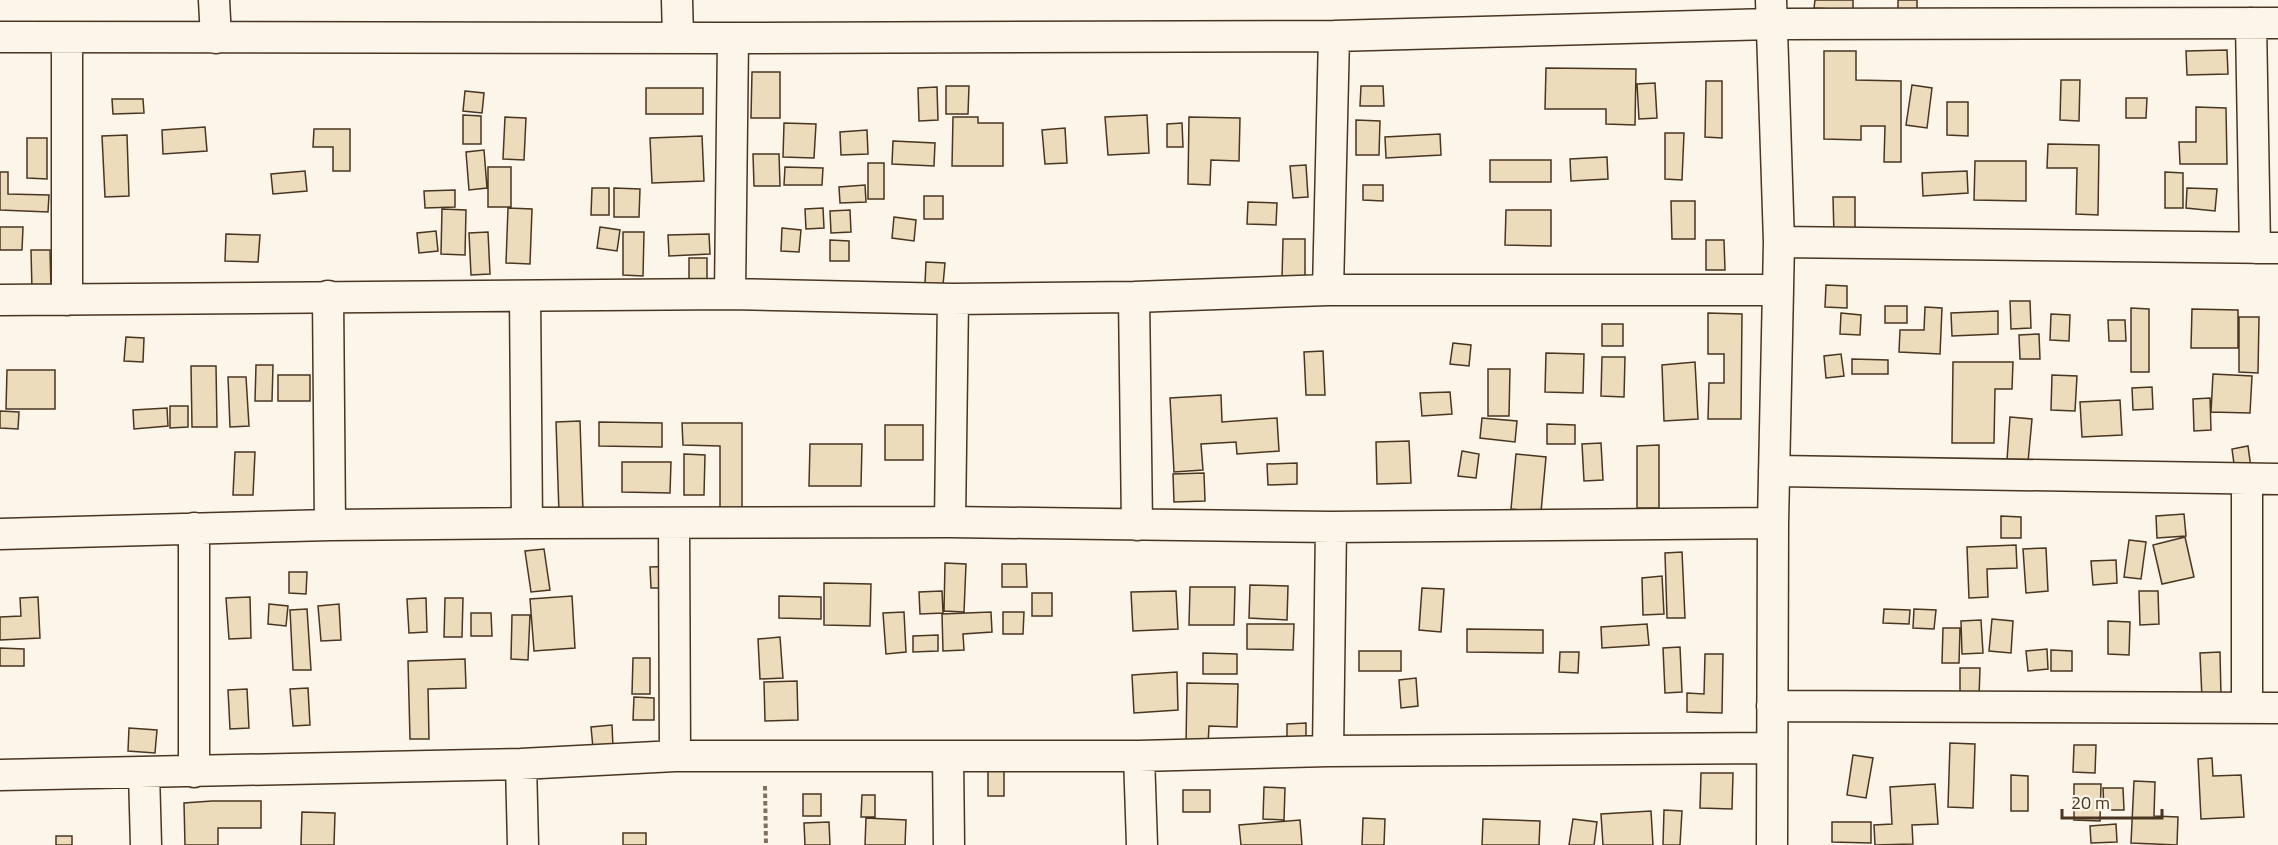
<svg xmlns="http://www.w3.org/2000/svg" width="2278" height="845" viewBox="0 0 2278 845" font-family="'Titillium Web',sans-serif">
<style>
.building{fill:#ecdcbc;stroke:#4a3520;stroke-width:1.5}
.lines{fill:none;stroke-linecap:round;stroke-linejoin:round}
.minor-casing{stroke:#4a3520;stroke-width:33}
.path{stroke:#7f6f5c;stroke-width:4;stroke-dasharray:4.5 3;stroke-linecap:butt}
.minor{stroke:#fbf6e9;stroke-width:30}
</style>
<rect width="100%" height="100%" fill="#fbf6e9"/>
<path class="building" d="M1815,0h38v10l-39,-2z
M1898,0h19v16h-19z
M2227,50l1,24 -41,1 -1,-24z
M1824,51h32v29l45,1v81h-17l1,-36h-24v14l-37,-1z
M1546,68l90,1 -1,56 -29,-1v-15h-61z
M752,72h28v46h-29z
M2061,80h19l-1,41 -19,-1z
M1706,81h16v57l-17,-1z
M1655,83l2,35 -18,1 -2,-35z
M1912,85l20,3 -5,40 -21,-3z
M946,86h23l-1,28h-22z
M1361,86h22l1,20h-24z
M937,87l1,33 -19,1 -1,-33z
M646,88h57v26h-57z
M465,91l19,2 -2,20 -19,-2z
M2126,98h21l-1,20h-20z
M112,99h31l1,14 -31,1z
M1947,102h21v34l-21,-1z
M2196,107l30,1 1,56h-47l-1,-22h17z
M463,115l18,1v28h-18z
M1147,115l2,38 -41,2 -3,-38z
M505,117l21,1 -2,42 -21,-1z
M953,117h25v6h25v43h-51z
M1189,117l51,1 -1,43 -28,-1 -1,25 -22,-1z
M1356,120l24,1 -1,34h-23z
M784,123l32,1 -2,34 -31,-1z
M1182,123l1,24h-16v-23z
M205,127l2,24 -44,3 -1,-24z
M1065,128l2,35 -22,1 -3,-34z
M314,129h36v42h-17v-24h-20z
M867,130l1,24 -27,1 -1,-23z
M1665,133h19l-2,47 -17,-1z
M1440,134l1,21 -55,3 -1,-21z
M127,135l2,61 -24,1 -3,-61z
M702,136l2,45 -52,2 -2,-45z
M27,138h20v41l-20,-1z
M893,141l42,2 -1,23 -42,-2z
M2048,144l51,1 -1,70 -22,-1 1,-46h-30z
M484,150l3,38 -18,2 -3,-38z
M753,154h26l1,32h-26z
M1607,157l1,22 -37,2 -1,-22z
M1490,160h61v22h-61z
M1975,161h51v40l-52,-1z
M868,163h16v36h-16z
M1306,165l2,32 -15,1 -3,-32z
M488,167h23v40h-23z
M785,167l38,1 -1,17h-38z
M305,171l2,20 -34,3 -2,-20z
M1967,171l1,22 -45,3 -1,-23z
M0,172h8v22l41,1 -1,17 -48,-2z
M2165,172l18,1v35h-18z
M865,185l1,17 -26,1 -1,-16z
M1363,185h20v16l-20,-1z
M592,188h17v27h-18z
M614,188l26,1 -1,28h-25z
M2187,188l30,1 -2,22 -29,-3z
M455,190v17l-30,1 -1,-17z
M924,196h19v23h-19z
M1833,197h22v38l-21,1z
M1671,201h24v38h-23z
M1248,202l29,1 -1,22 -29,-1z
M508,208l24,1 -2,55 -24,-1z
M823,208l1,20 -18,1 -1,-20z
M442,209l24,1 -1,45 -24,-1z
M850,210l1,22 -20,1 -1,-22z
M1506,210h45v36l-46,-1z
M894,217l22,3 -2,21 -22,-3z
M0,227h23l-1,23h-22z
M600,227l20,3 -3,21 -20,-3z
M782,228l19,2 -2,22 -18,-1z
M436,231l2,20 -19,2 -2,-20z
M488,232l2,42 -19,1 -2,-42z
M623,232h21l-1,44 -20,-1z
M226,234l34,1 -2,27 -33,-1z
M709,234l1,20 -41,2 -1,-21z
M1283,239h22v40l-23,-1z
M830,240l19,1v20h-19z
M1706,240h18l1,30h-19z
M31,250h19l1,39 -19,1z
M689,258h18v22h-18z
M926,262l19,1 -2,22 -18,-1z
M1826,285l21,1v22l-22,-1z
M2010,301h20l1,27 -20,1z
M1885,306h22v17h-22z
M1925,307l17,1 -2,46 -41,-2 1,-22h24z
M2131,308l18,1v63h-18z
M2192,309l46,1v38h-47z
M1998,311v23l-46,2 -1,-23z
M1708,313l34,1 -1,105h-33l1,-36h15v-29h-16z
M1841,313l20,2 -1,20 -20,-1z
M2051,314l19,1 -1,26 -19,-1z
M2239,317h20l-1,56 -19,-1z
M2108,320h17l1,21h-17z
M1602,324h21v22h-21z
M2039,334l1,25h-20l-1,-24z
M126,337l18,1 -1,24 -19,-1z
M1453,343l18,2 -2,21 -19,-2z
M1323,351l2,44h-19l-2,-43z
M1546,353l38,1 -1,39 -38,-1z
M1841,354l3,22 -18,2 -2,-22z
M1602,357h23l-1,40 -23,-1z
M1852,359l36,1v14h-36z
M1695,362l3,57 -34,2 -2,-56z
M1953,362h60l-1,27h-17l-1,54h-42z
M256,365h17l-1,36h-17z
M191,366h25l1,61h-25z
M1488,369h22l-1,47h-21z
M7,370h48v39h-49z
M2213,374l39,2 -2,37 -39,-1z
M278,375h32v26h-32z
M2052,375l25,1 -2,35 -24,-1z
M228,377h18l3,49 -19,1z
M2152,387l1,22 -20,1 -1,-22z
M1450,392l2,22 -30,2 -2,-23z
M1221,395l1,27 55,-4 2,33 -42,3 -1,-12 -35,2 2,26 -29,2 -4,-74z
M2210,398l1,32 -17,1 -1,-32z
M2120,400l2,35 -40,2 -2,-35z
M170,406h18v21l-18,1z
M167,408l1,18 -34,3 -1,-19z
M0,411l19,1 -1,17 -18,-1z
M2010,417l22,2 -4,43 -21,-2z
M1482,418l35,3 -2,21 -35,-4z
M580,421l3,91 -24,1 -3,-91z
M599,422l63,1v24l-63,-1z
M682,423h60v90l-22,-1v-66l-37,-1z
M1547,424l28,1v19h-28z
M885,425h38v35h-38z
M1409,441l2,42 -34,1 -1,-42z
M1601,443l2,37 -19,1 -2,-37z
M810,444h52l-1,42h-52z
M1659,445v63h-22v-62z
M2248,446l3,22 -16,3 -3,-22z
M1462,451l17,3 -3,24 -18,-2z
M235,452h20l-2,43h-20z
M684,454l21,1 -1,40h-20z
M1516,454l30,3 -5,55 -30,-3z
M622,462h49l-1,31 -48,-1z
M1297,463v21l-29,1 -1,-21z
M1204,473l1,28 -31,1 -1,-28z
M2184,514l2,22 -29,2 -1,-22z
M2001,516l20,1v21h-20z
M2185,537l9,40 -32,7 -9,-39z
M2129,540l17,2 -5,37 -17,-2z
M2016,545l1,23 -30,1 1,28 -19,1 -2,-51z
M2046,548l2,43 -22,2 -3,-44z
M544,549l6,41 -19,2 -6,-41z
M1682,552l3,66h-18l-2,-65z
M2116,560l1,23 -24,2 -2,-24z
M945,563l21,1 -2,48 -20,-1z
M1002,564h24l1,23h-25z
M681,566v22h-30l-1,-21z
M289,572h18l-1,22 -17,-1z
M1662,576l2,38 -21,1 -1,-37z
M824,583l47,1 -1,42 -46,-1z
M1250,585l38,1 -1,34 -38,-2z
M1190,587h45l-1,38h-45z
M1422,588l22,1 -3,43 -22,-2z
M942,591l1,22 -23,1 -1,-22z
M1176,591l2,38 -45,2 -2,-39z
M2139,591h19l1,33 -19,1z
M1032,593h20v23h-20z
M572,596l3,52 -41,3 -4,-52z
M779,596l42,1v22l-42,-1z
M38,597l2,41 -40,2v-23l21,-1 -1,-18z
M250,597l1,41 -22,1 -3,-41z
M426,598l1,34 -18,1 -2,-34z
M445,598h18l-1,39h-18z
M269,604l19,2 -2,20 -18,-2z
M339,604l2,36 -20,1 -3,-35z
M307,609l4,61h-18l-3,-60z
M1884,609l26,1 -1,14 -26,-1z
M1914,609l22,1 -2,19 -21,-1z
M904,612l2,40 -20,2 -3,-41z
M991,612l1,20 -29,2 1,16 -21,1 -1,-37z
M1003,612h21l-1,22h-20z
M471,613h20l1,23h-21z
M512,615h18l-2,45 -17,-1z
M1992,619l21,2 -2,32 -22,-2z
M1981,620l2,33 -21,1 -1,-33z
M2108,621l22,1 -1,33 -21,-1z
M1247,624h47l-1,26 -46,-1z
M1647,624l2,21 -47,3 -1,-21z
M1943,628h17l-1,35h-17z
M1467,629l76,1v23l-76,-1z
M938,635v16l-25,1v-16z
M780,637l3,41 -23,1 -2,-40z
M1680,647l2,45 -17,1 -2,-45z
M0,648l24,1v17h-24z
M2047,649l1,20 -20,2 -2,-20z
M2051,650l21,1v20h-21z
M1359,651h42v20h-42z
M1560,652h19l-1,21 -19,-1z
M2220,652l1,45 -19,1 -2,-45z
M1203,653l34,1v20h-34z
M1705,654h18l-1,59 -35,-1v-19l17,1z
M633,658h17v36h-18z
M465,659l1,29 -38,1 1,50h-19l-2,-78z
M1960,668h20l-1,29h-19z
M1177,672l1,38 -44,3 -2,-38z
M1416,678l2,28 -17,2 -2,-28z
M797,681l1,39 -33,1 -1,-39z
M1187,683l51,1 -1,43 -28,-1 -1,19h-22z
M308,688l2,37 -17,1 -3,-37z
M247,689l2,39 -19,1 -2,-39z
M634,697l20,1v22h-21z
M1306,723v20h-19v-19z
M612,725l1,22 -20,1 -2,-21z
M129,728l28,2 -2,23 -27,-2z
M1950,743l25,1 -2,64 -25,-1z
M2074,745h22l-1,28 -22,-1z
M1853,755l20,3 -7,40 -19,-3z
M988,757h16v39h-16z
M2212,758l1,18 28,-1 3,42 -43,2 -3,-60z
M1701,773h32l-1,36 -32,-1z
M2011,775l17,1v35h-17z
M2134,781l21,1 -1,34 24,1 -1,28 -46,-2z
M1935,784l3,40 -26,1 1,19 -38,1 -1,-20 18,-1 -2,-37z
M2074,784h27l-1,37 -26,-1z
M1264,787l21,1 -1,32 -21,-1z
M2103,788h20l1,22h-20z
M1183,790h27v22h-27z
M803,794h18v22h-18z
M862,795h13v22h-14z
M212,801h49v27h-43v17h-33l-1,-42z
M1664,810l18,1 -2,34h-17z
M1651,811l2,34h-50l-2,-31z
M302,812l33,1 -1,32h-33z
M866,818l40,2 -1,25h-40z
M1363,818l22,1 -1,26h-22z
M1483,819l57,2 -1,24h-57z
M1573,819l24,3 -3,23h-25z
M1300,820l2,25h-61l-2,-20z
M829,822l1,23h-25l-1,-22z
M1832,822h39v21l-39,-1z
M2116,824l1,18 -26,1 -1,-17z
M623,833h23v12h-23z
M56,836h16v9h-16z"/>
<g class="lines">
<defs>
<path id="minor" d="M214,0l2,38
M677,0l1,37
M1771,0l8,242 -6,281 -1,322
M2251,23l4,225
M0,37l733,1 601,-2 437,-12 507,-1
M1779,242l499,6
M1328,290l6,-254
M730,294l3,-256
M328,296l2,229
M525,296l2,227
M1134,297l3,228
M0,300l730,-6 223,5 181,-2 194,-7h450
M67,300v-262
M1774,471l504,8
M2247,479v228
M950,522l3,-223
M674,524l1,232
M194,528v244
M0,534l330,-9 197,-2 423,-1 381,5 442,-4
M1772,706l506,2
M1328,751l3,-224
M948,756l1,89
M1139,756l3,89
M521,764l2,81
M144,773l2,72
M0,775l521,-11 154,-8h464l189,-5 443,-3"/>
</defs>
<use href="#minor" class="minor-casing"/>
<path class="path" d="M765,786l1,59"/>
<use href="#minor" class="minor"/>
</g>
<path d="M2062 809v9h100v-9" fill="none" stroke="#4a3520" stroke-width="3"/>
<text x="2071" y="809" font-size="18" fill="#4a3520" stroke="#fbf6e9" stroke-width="4.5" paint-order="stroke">20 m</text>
</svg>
